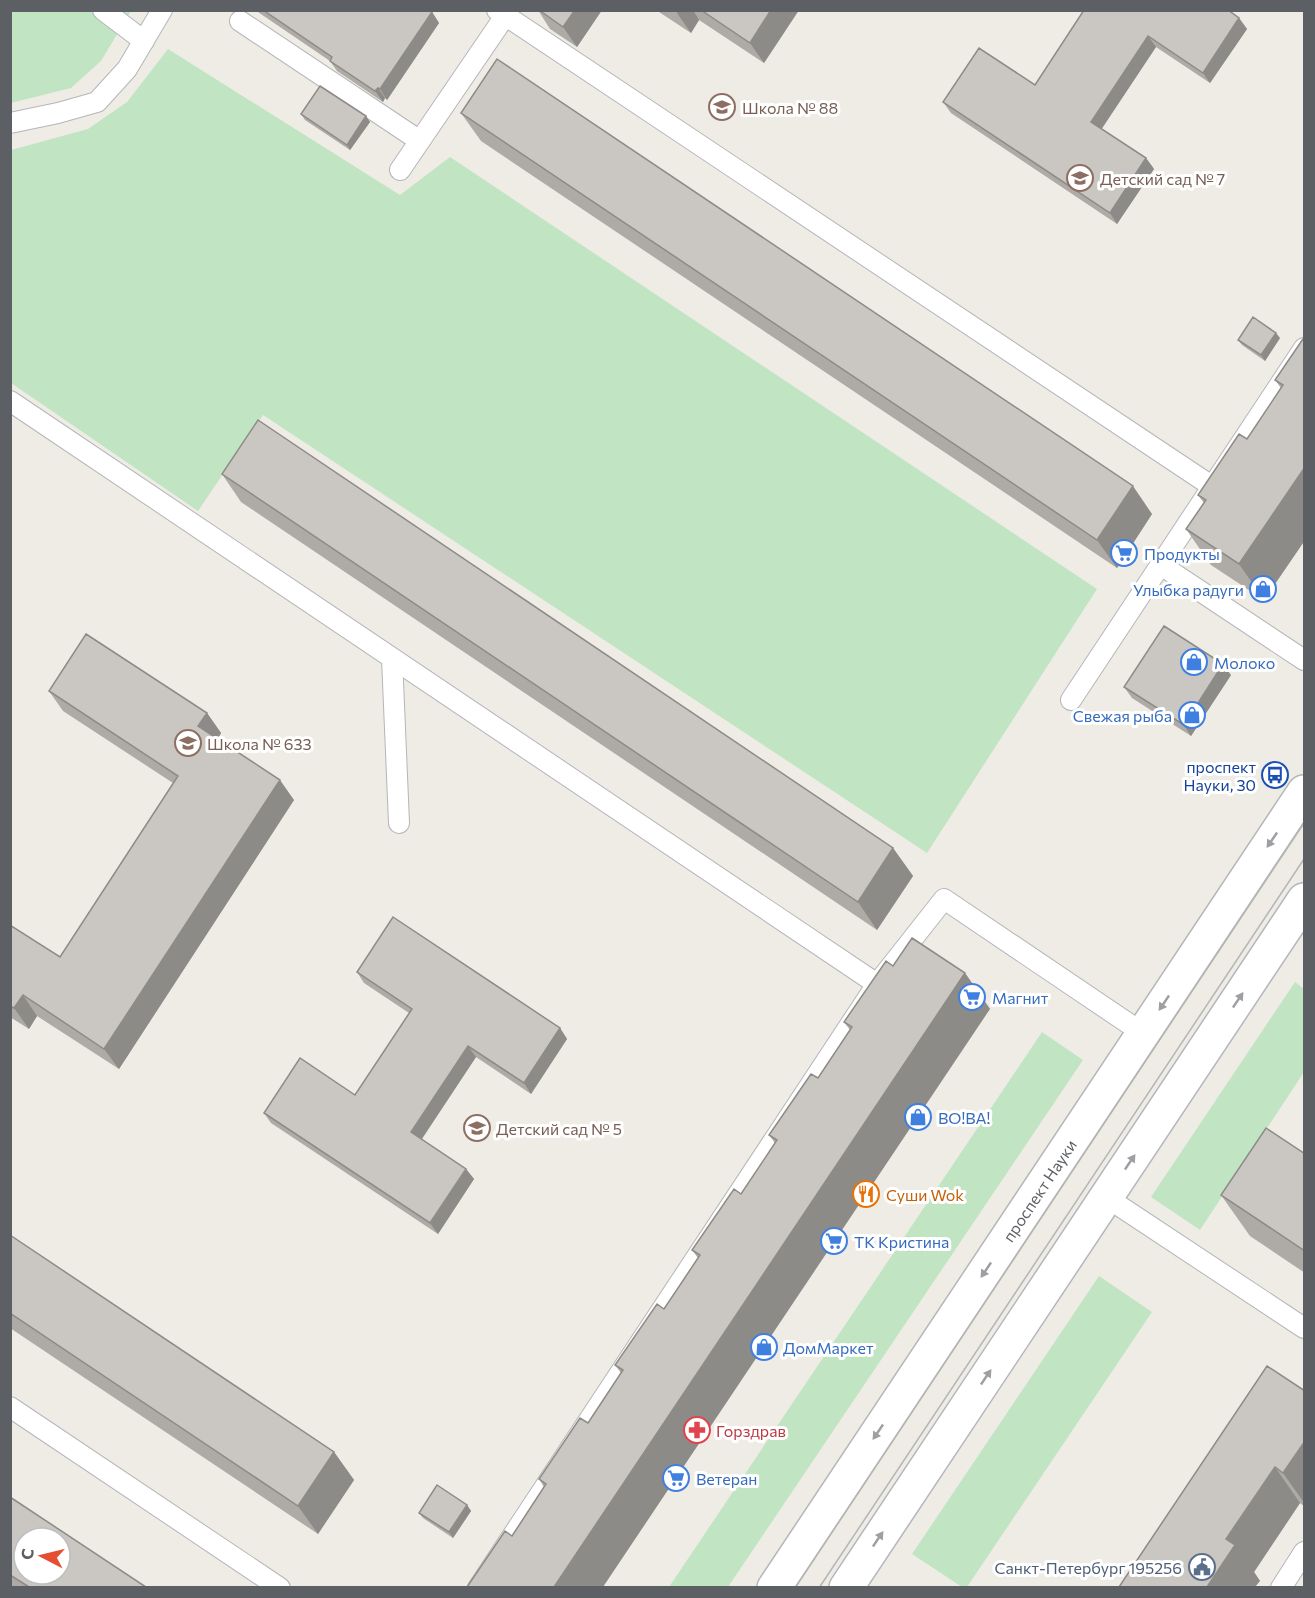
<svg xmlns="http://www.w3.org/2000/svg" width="1315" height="1598" viewBox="0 0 1315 1598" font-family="Commissioner,sans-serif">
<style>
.green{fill:#c1e5c3}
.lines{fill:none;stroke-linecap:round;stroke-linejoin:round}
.lane-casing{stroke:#b4b6ba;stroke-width:22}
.secondary-casing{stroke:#b3b6bb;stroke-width:36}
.lane{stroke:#fff;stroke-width:20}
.secondary{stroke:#fff;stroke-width:33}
.tram{stroke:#b4b5b5;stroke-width:1.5}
.wall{fill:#aeaaa6}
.shaded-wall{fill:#8d8b87}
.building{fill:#cac6c1;stroke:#8d8b87;stroke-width:1.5;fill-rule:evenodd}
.oneway{fill:#9d9fa2}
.labels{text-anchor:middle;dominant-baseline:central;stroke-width:6;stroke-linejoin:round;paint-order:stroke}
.education-label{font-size:16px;fill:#785e54;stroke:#fff;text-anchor:start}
.shop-label{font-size:16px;fill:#366cbe;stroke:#fff;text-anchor:start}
.transit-label{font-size:16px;fill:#164399;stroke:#fff;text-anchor:end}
.street-label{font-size:16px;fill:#5c5f64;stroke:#fff}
.food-label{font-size:16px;fill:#c56008;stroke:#fff;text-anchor:start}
.health-label{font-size:16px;fill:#be3a42;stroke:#fff;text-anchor:start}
.service-label{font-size:16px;fill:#4e5e75;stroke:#fff;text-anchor:end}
</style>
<rect width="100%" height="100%" fill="#eeece4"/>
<path class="green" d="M10,11l120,-1 1,1 -30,50 -30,27 -60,15z
M168,49l232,146 50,-38 647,432 -170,264 -664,-438 -65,96 -187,-128v-233l77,-21 39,-27z
M1295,982l9,7v83l-104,158 -49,-33z
M1042,1032l41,28 -355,527h-59z
M1099,1276l53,36 -185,275h-5l-50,-33z"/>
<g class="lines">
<defs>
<path id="lane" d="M103,10l41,31
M497,10l716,477
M240,21l180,120
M10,123l48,-10 39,-11 30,-33 35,-59
M400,170l105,-154
M10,401l867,583
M1161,565l143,95
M392,658l7,165
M1071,700l233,-352
M1106,1197l198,131
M10,1407l270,181
M478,1588l399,-604 67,-85 200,135
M1281,1588l23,-36"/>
<g id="secondary">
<path id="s1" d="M774,1588l530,-796"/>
<path d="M846,1588l458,-688"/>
</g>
</defs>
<use href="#lane" class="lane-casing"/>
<use href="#secondary" class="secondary-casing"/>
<use href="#lane" class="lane"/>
<use href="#secondary" class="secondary"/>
<path class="tram" d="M795,1588l509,-766
M819,1588l485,-729"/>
</g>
<path class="wall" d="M255,10h174l3,2 7,11 -52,77 -2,-2 -2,4 -46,-31 -7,-10z
M538,10h64l-25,37 -27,-18z
M656,10h143l-35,53 -65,-43 -8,13z
M1084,10l155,8 8,11 -37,54 -54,-36 -55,82 45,29 8,11 -37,55 -166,-111 -8,-11 92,-17z
M461,113l691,401 -35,54 -636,-427z
M301,114l65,2 4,6 -20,28 -45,-30z
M1305,336v204l-41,60 -53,-35 -25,-36 18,-26 -6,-8 49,-56 34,-51 -6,-8z
M1280,338l-15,23 -23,-16 -4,-5z
M222,474l671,374 20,28 -36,54 -636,-428z
M1231,675l-40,61 -59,-38 -8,-11z
M49,691l158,22 14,20 -3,6 76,61 -175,269 -82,-53 -8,13 -19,-12v-92l50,32 113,-174 -110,-72z
M893,966l72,7 25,36 -478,527 32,-49 -5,-8 49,-56 33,-50 -6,-8 49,-56 34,-51 -6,-8 49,-56 34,-51 -6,-8 49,-57 32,-48 -6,-8z
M357,972l203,56 7,11 -36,55 -55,-37 -54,82 44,30 8,10 -36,55 -167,-111 -7,-10 91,-18 54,-82 -45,-30z
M1305,1154v119l-55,-37 -29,-41z
M10,1235l324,217 20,28 -36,54 -308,-206z
M1305,1391v116l-5,-4 -46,69 6,9 -141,6z
M10,1497l136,90h-136z
M467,1505l4,6 -18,27 -30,-20 -4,-5z"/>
<path class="shaded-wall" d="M575,10h27l-25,37 -14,-20z
M678,10h15l6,10 -8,13 -14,-20z
M771,10h28l-35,53 -14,-20z
M432,12l7,11 -52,77 -7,-11z
M1239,18l8,11 -37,54 -7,-10z
M1148,36l8,11 -57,86 -8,-11z
M378,88l7,10 -2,4 -8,-11z
M366,116l4,6 -20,28 -3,-5z
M1146,158l8,11 -37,55 -7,-11z
M1276,333l4,5 -15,23 -4,-6z
M1305,467v73l-41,60 -25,-36z
M1133,486l19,28 -35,54 -20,-28z
M1223,664l8,11 -40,61 -7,-11z
M207,713l14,20 -8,14 -15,-21z
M280,780l14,20 -175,269 -15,-20z
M893,848l20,28 -36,54 -19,-28z
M965,973l25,36 -387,578h-49z
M23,995l14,21 -8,13 -15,-21z
M560,1028l7,11 -36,55 -7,-11z
M468,1046l8,11 -57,86 -8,-11z
M466,1169l8,10 -36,55 -8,-11z
M1305,1441v63l-22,-31z
M334,1452l20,28 -36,54 -20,-28z
M1275,1467l25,36 -46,69 6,9 -5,6h-48l19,-48z
M467,1505l4,6 -18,27 -4,-6z"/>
<path class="building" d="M263,10h166l3,2 -52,77 -2,-1 -3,3 -45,-30 2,-4z
M539,10h36l-12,17z
M701,10h70l-21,33z
M1084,10h144l11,8 -36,55 -55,-37 -57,86 55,36 -36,55 -167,-111 36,-54 56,37z
M497,59l636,427 -36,54 -636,-427z
M320,86l46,30 -19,29 -46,-31z
M1253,317l23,16 -15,22 -23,-15z
M1305,336v131l-66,97 -53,-35 20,-29 -8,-5 41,-61 8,5 36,-54 -8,-5z
M258,420l635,428 -35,54 -636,-428z
M1164,626l59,38 -39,61 -60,-38z
M86,634l121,79 -9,13 82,54 -176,269 -81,-54 -9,13 -4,-2v-81l50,32 118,-181 -129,-85z
M393,917l167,111 -36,55 -56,-37 -57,86 55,37 -36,54 -166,-110 36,-55 55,37 57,-86 -55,-37z
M912,938l53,35 -411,614h-87l38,-56 7,5 34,-52 -7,-5 41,-61 8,5 35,-53 -8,-5 42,-61 7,5 36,-54 -8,-5 42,-61 7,5 36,-54 -8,-5 42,-61 7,4 34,-51 -8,-5 42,-61 7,5z
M1266,1128l39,26v97l-84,-56z
M10,1235l324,217 -36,54 -288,-193z
M1267,1366l38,25v50l-22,32 -8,-6 -49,72 9,6 -28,42h-88z
M437,1485l30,20 -18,27 -30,-19z
M10,1497l136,90h-117l-19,-12zM24,1538h36v36h-36z"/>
<defs><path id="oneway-solid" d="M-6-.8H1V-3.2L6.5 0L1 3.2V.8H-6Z" transform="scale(1.5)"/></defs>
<g class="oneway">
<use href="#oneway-solid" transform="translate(1272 840) rotate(124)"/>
<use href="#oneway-solid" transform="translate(1238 1000) rotate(-56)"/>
<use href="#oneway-solid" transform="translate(1164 1003) rotate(124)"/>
<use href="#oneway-solid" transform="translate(1130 1162) rotate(-56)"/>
<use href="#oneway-solid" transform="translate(986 1270) rotate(124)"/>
<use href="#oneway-solid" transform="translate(986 1377) rotate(-56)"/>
<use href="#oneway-solid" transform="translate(878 1432) rotate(124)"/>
<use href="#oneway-solid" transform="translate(878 1539) rotate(-56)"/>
</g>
<defs>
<symbol id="school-ring" viewBox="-11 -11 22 22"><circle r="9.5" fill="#fff" stroke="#8d6e63" stroke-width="1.5"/><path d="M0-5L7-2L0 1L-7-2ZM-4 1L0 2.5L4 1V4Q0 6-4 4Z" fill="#8d6e63"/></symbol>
<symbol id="supermarket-ring" viewBox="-11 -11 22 22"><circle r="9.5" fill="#fff" stroke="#3f7fe0" stroke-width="1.5"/><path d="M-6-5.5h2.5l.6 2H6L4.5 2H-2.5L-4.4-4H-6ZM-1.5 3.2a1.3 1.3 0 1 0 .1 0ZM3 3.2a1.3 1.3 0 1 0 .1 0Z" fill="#3f7fe0"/></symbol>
<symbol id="shop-ring" viewBox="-11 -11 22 22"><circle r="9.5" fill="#fff" stroke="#3f7fe0" stroke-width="1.5"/><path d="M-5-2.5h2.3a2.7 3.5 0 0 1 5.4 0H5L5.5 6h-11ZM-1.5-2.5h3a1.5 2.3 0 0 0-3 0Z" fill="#3f7fe0"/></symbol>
<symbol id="bus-ring" viewBox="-11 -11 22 22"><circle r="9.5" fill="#fff" stroke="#1a4fb4" stroke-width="1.5"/><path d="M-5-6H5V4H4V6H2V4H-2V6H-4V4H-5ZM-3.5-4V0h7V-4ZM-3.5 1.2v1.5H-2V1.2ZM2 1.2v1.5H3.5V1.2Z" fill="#1a4fb4"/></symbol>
<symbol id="restaurant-ring" viewBox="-11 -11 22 22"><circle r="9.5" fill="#fff" stroke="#e8710a" stroke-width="1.5"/><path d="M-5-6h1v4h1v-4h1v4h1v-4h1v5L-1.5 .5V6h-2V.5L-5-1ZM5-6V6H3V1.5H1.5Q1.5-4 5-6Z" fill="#e8710a"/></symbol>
<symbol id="pharmacy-ring" viewBox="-11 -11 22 22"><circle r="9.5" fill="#fff" stroke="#e0444e" stroke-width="1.5"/><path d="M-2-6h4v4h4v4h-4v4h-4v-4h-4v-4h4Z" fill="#e0444e"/></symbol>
<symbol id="civic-ring" viewBox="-11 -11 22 22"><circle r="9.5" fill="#fff" stroke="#5c6f8a" stroke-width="1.5"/><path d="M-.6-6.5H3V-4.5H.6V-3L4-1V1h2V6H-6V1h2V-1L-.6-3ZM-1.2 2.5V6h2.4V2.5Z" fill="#5c6f8a"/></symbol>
</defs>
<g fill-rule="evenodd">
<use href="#school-ring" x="707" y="92" width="30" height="30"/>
<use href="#school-ring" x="1065" y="163" width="30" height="30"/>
<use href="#supermarket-ring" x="1109" y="538" width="30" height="30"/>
<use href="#shop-ring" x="1248" y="574" width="30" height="30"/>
<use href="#shop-ring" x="1179" y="647" width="30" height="30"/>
<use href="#shop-ring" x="1177" y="700" width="30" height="30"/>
<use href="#school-ring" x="173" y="728" width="30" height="30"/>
<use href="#bus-ring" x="1260" y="760" width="30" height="30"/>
<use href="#supermarket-ring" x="957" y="982" width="30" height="30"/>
<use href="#shop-ring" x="903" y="1102" width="30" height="30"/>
<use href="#school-ring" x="462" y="1113" width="30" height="30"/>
<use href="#restaurant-ring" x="851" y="1179" width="30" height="30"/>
<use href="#supermarket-ring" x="819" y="1226" width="30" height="30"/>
<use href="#shop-ring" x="749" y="1332" width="30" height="30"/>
<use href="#pharmacy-ring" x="682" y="1415" width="30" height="30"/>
<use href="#supermarket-ring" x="661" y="1463" width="30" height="30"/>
<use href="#civic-ring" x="1187" y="1552" width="30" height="30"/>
</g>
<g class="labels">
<g class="education-label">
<text x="742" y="107">Школа № 88</text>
<text x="1100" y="178">Детский сад № 7</text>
<text x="207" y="743">Школа № 633</text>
<text x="496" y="1128">Детский сад № 5</text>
</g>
<g class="shop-label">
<text x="1144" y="553">Продукты</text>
<text x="1244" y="589" text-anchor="end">Улыбка радуги</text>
<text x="1214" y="662">Молоко</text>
<text x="1172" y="715" text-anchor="end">Свежая рыба</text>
<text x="992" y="997">Магнит</text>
<text x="938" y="1117">ВО!ВА!</text>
<text x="854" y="1241">ТК Кристина</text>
<text x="783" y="1347">ДомМаркет</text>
<text x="696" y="1478">Ветеран</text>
</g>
<g class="transit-label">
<text x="1256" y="766">проспект<tspan x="1256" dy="18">Науки, 30</tspan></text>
</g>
<g class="street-label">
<text stroke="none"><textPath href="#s1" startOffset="478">проспект Науки</textPath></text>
</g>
<g class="food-label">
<text x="886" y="1194">Суши Wok</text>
</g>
<g class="health-label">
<text x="716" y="1430">Горздрав</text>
</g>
<g class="service-label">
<text x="1182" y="1567">Санкт-Петербург 195256</text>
</g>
</g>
<rect width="1315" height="1598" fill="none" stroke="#5c5f64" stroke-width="24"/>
<g transform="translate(42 1556) rotate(277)"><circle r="28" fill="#ffffff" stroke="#bebfc1" stroke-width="1.5"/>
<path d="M0-4.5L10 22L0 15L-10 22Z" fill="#e54e33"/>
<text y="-9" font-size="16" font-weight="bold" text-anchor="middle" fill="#5c5f64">С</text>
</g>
</svg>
